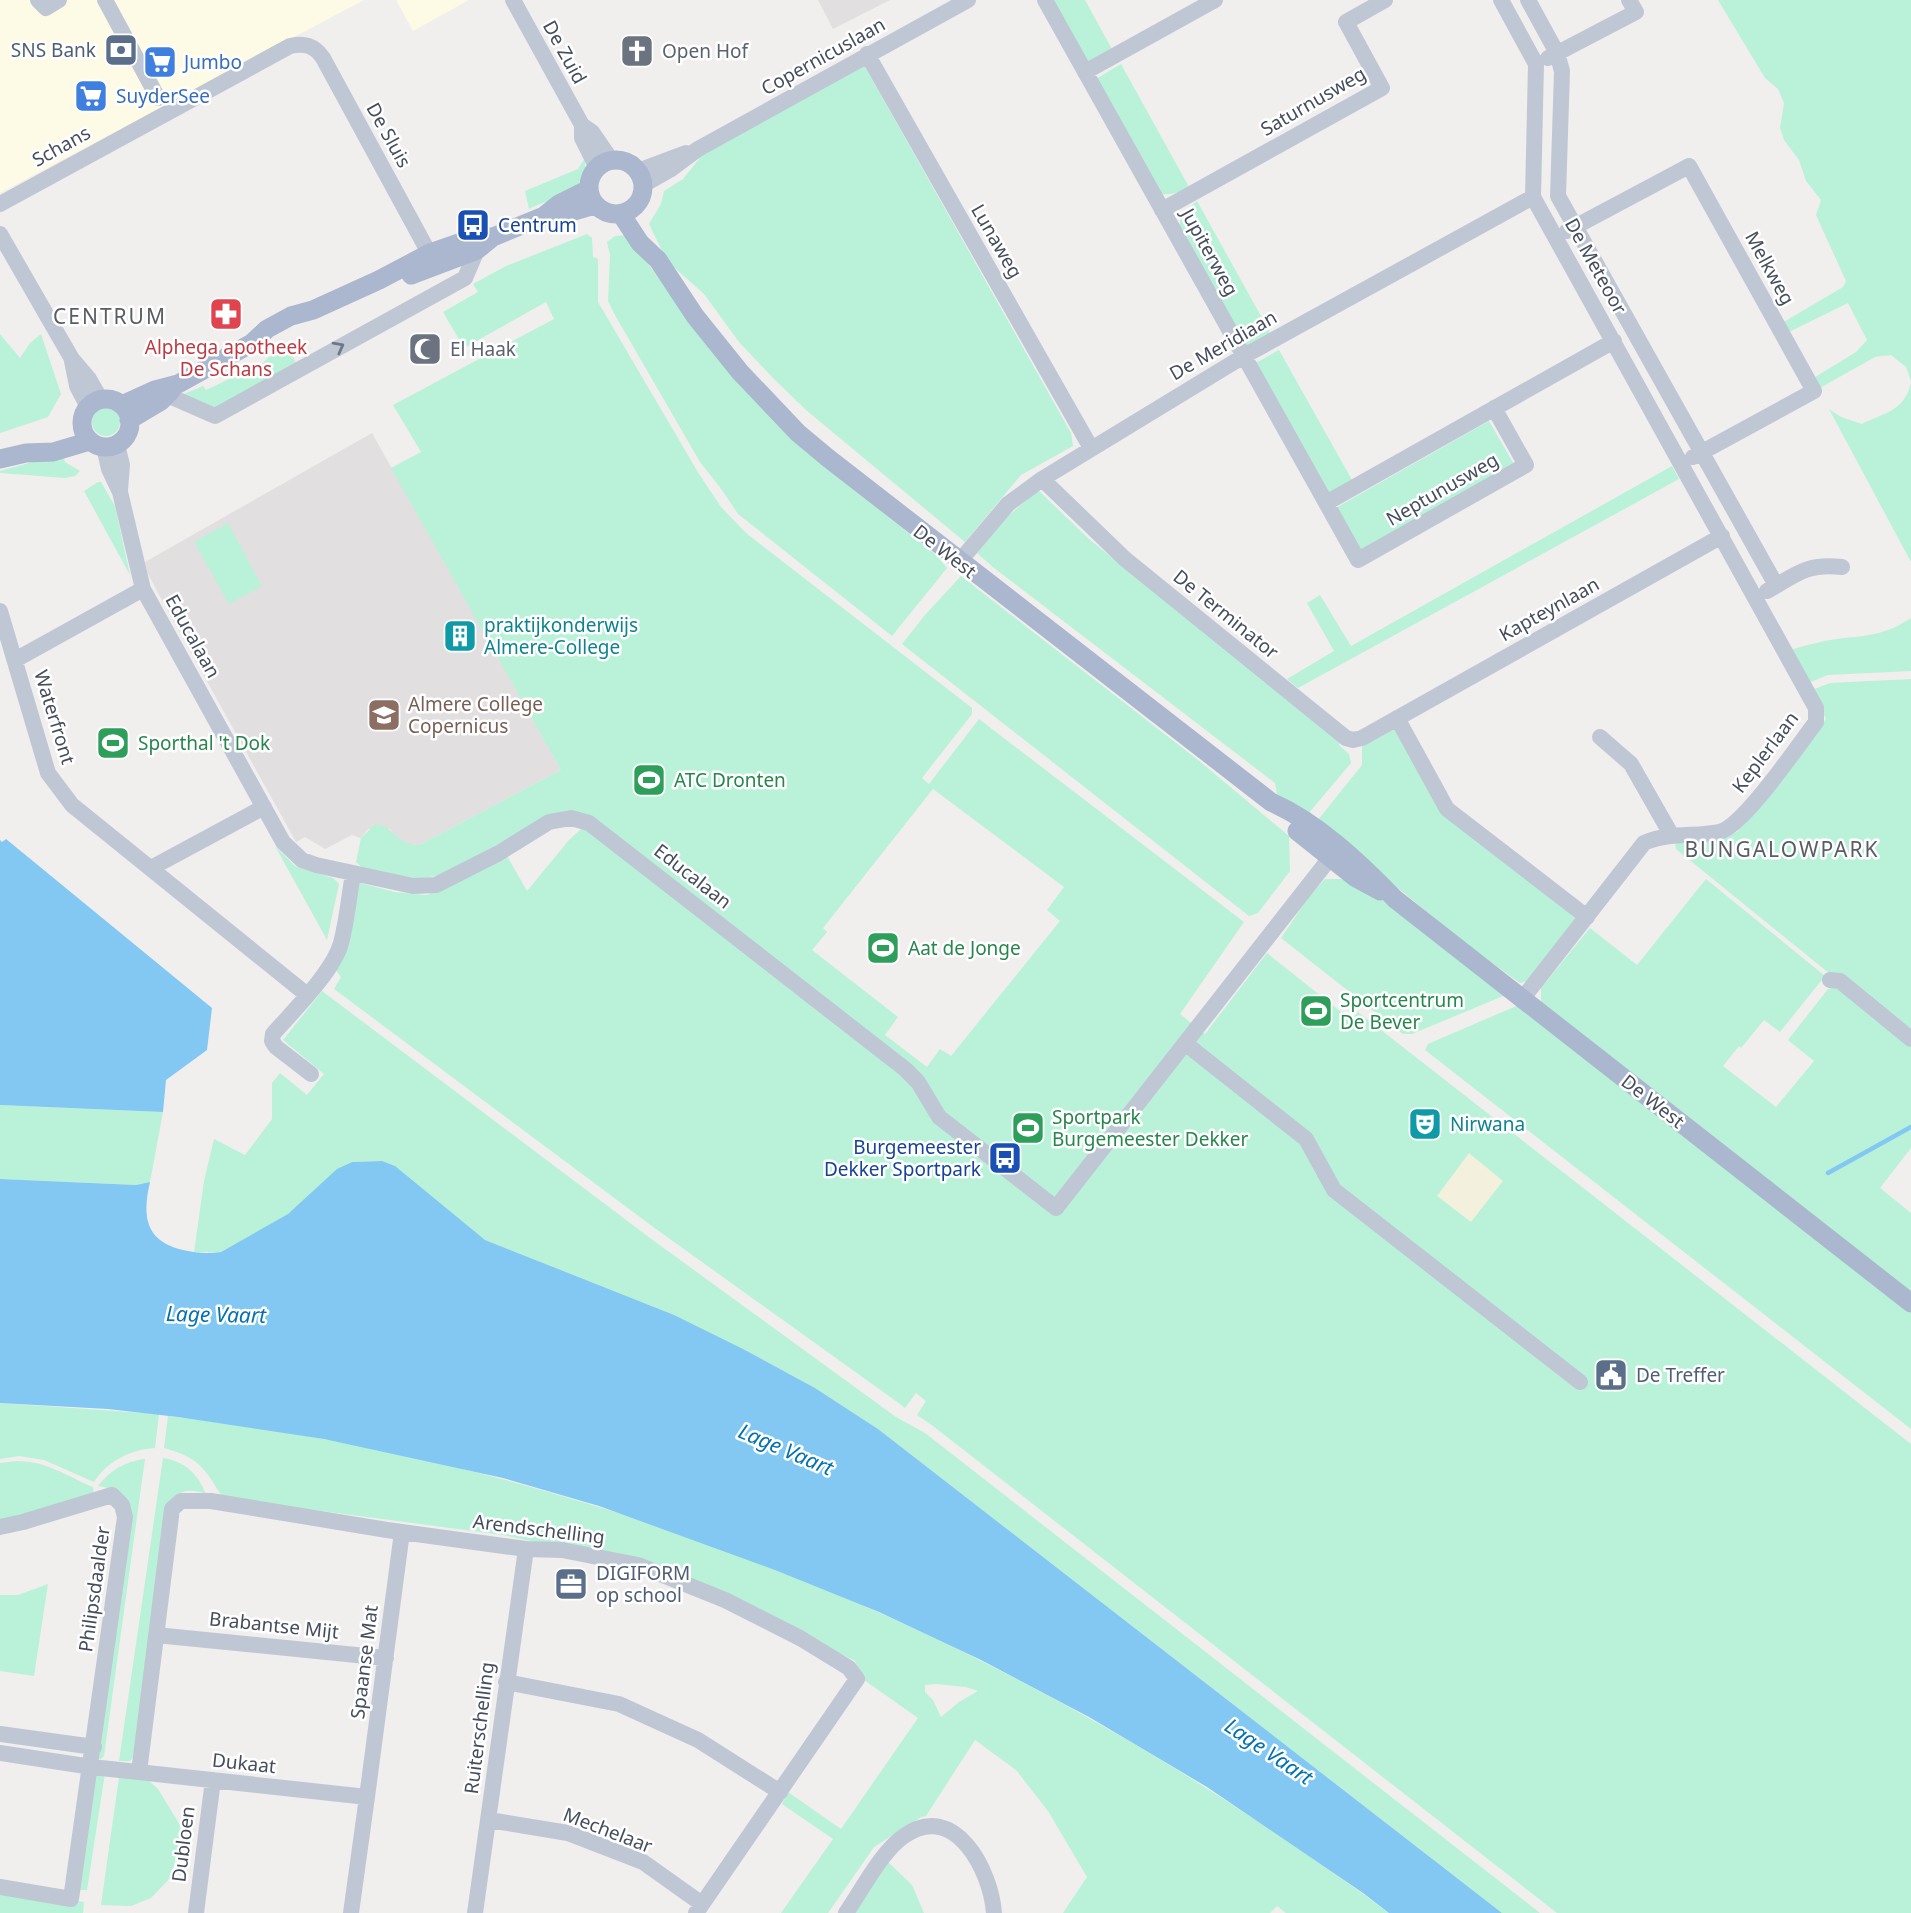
<svg xmlns="http://www.w3.org/2000/svg" width="1911" height="1913" viewBox="0 0 1911 1913" font-family="'Noto Sans',sans-serif">
<style>
.commercial{fill:#fdfae5}
.education{fill:#e2dfe0}
.green{fill:#b9f2d8;fill-rule:evenodd}
.sand{fill:#f3f0dd}
.water{fill:#82c8f2}
.lines{fill:none;stroke-linecap:round;stroke-linejoin:round}
.stream{stroke:#82c8f2;stroke-width:4.5}
.minor{stroke:#c0c7d4;stroke-width:16}
.major{stroke:#abb7cf;stroke-width:19}
.oneway{stroke:#707887}
.labels{text-anchor:middle;dominant-baseline:central;stroke-width:5;stroke-linejoin:round;paint-order:stroke}
.service-label{font-size:19px;fill:#4e5e75;stroke:#fff;text-anchor:start}
.worship-label{font-size:19px;fill:#5b616d;stroke:#fff;text-anchor:start}
.street-label{font-size:19px;fill:#454d5d;stroke:#fff}
.shop-label{font-size:19px;fill:#366cbe;stroke:#fff;text-anchor:start}
.transit-label{font-size:19px;fill:#164399;stroke:#fff;text-anchor:start}
.health-label{font-size:19px;fill:#be3a42;stroke:#fff}
.culture-label{font-size:19px;fill:#0d838f;stroke:#fff;text-anchor:start}
.education-label{font-size:19px;fill:#785e54;stroke:#fff;text-anchor:start}
.leisure-label{font-size:19px;fill:#27864d;stroke:#fff;text-anchor:start}
.neighbourhood-label{font-size:21px;letter-spacing:2px;fill:#5a5d63;stroke:#fff}
.water-label{font-size:21px;font-style:italic;fill:#0270b3;stroke:#fff}
</style>
<rect width="100%" height="100%" fill="#f1eeee"/>
<path class="commercial" d="M0,0h364l-364,193z
M396,0h73l-56,31z"/>
<path class="education" d="M818,0h72l-57,29z
M372,433l189,337 -142,75 -14,-1 -9,-6 -6,-9h-22l-7,9 -9,-3 -27,14 -20,-12 -9,5 -138,-249 -11,-21 -2,-10z"/>
<path class="green" d="M1053,0h32l28,51 -24,13z
M1718,0h193v381l-5,-14 -15,-12 -16,2 -57,32 -6,-10 44,-27 11,-12 -19,-37 -61,30 -5,-10 61,-36 3,-6 -30,-66 5,-15 -15,-19 -7,-21 -15,-20 -4,-12 4,-25 -6,-14 -13,-11z
M1121,64l68,123c-11,6 -18,8 -30,7l-63,-115z
M864,65l207,368 2,13 -52,29 -56,67 -159,-132 -33,-32 -34,-36 -35,-48 -37,-33 -18,-37 12,-20 3,-13 19,-12 20,-25z
M585,158c4,36 -31,38 -56,51l-4,-18 53,-22z
M1197,201l75,135 -27,15 -66,-122 2,-14z
M587,234l5,4 1,19 5,2v43l101,172 22,33 25,26 226,175v6l-50,64 7,6 50,-65 265,203 -64,92 25,20 62,-81 74,59 8,10 9,-10 553,432v469h-354l-624,-487 -16,-11 9,-14 -10,-8 -11,15 -5,-4 -244,-175 -322,-240 7,-12 -6,-8 18,-88 41,11 33,3 80,-39 20,35 42,-51 23,-21 -65,10 -85,45c-25,8 -68,9 -86,-12l5,-24 14,-14c21,2 16,19 44,21l142,-75 -170,-302 30,-16 -28,-47 161,-86 -8,-17 -82,46 -21,-36 35,-20 -5,-8 33,-18zM933,789l131,98 -17,23 13,11 -109,135 -11,-7 -13,18 -42,-32 13,-18 -86,-67 15,-18 -4,-4z
M627,235l76,104 149,149 84,67 11,13 -55,68 -154,-122 -16,-24 -22,-28 -84,-145 -8,-16 2,-46 -3,-13 8,-6z
M0,334l20,24 10,-15 11,-9 20,60 -13,23 -48,16z
M285,341l11,22 -76,43 -9,2 -32,-12 24,-10 3,4 57,-27z
M1279,350l73,130 -28,16 -72,-131z
M1911,383v179l-82,-153 12,8 21,7c24,-12 42,-13 49,-41z
M92 422a14 14 0 1 1 28 0a14 14 0 1 1-28 0Z
M1489,421l26,45 -159,87 -24,-43z
M62,454l3,8 15,9 -5,5 -10,2 -65,-5v-2z
M1672,466l7,13 -381,209 -11,-9 47,-28 -27,-48 13,-8 31,51z
M98,482h3l14,24 15,69 -46,-84z
M1038,490l51,49 251,203 -1,3 10,9 2,9 -43,51 -31,-20 -2,-11 -281,-215 -17,-15 29,-35z
M228,523l34,63 -33,18 -35,-62z
M961,576l237,184 91,76 1,35 -32,42 -9,3 -347,-272 23,-29z
M1911,618v53l-83,4 -20,8 -18,-33c17,-5 36,-10 54,-12 25,-2 45,-5 67,-20z
M1911,679v352l-81,-57 -154,-125 -1,-7 41,-3 21,-7 89,-113 -14,-29 18,-7z
M1394,727l72,103 112,90 -50,61 -8,2 -58,-42 -145,-120 45,-56v-22z
M275,846l20,20 38,12 6,6 -12,56z
M1325,879h16l20,6 45,30 102,79 -96,40h-9l-122,-96 27,-40z
M1706,879l119,97 -45,56 -16,-12 -23,28 -2,-2 -16,20 53,41 38,-46 -26,-21 40,-51 7,-2 76,59v102l-31,40 31,25v80l-370,-291v-14l49,-60 47,37z
M322,991l328,247 246,179 29,16 615,480h-38l-624,-484 -63,-41 -70,-38 -260,-110 -104,-79 -29,1 -15,8 -39,38 -44,27 -34,17h-26l10,-71 10,-42 31,16 27,-36v-36l8,-10 27,22 17,-21 -41,-34z
M1521,1004l390,305v120l-486,-379 3,-6z
M0,1105l163,7 -13,70 -14,3 -136,-6z
M0,1403l159,11 -4,34c-26,2 -47,13 -61,34l-50,-22 -25,-4 -19,3z
M168,1416c387,43 772,192 1095,409 42,28 85,57 126,88h-103l-9,-7 -7,7h-207l24,-36 -39,-66 -32,-41 -41,-30 -49,76 -5,1 -47,30 -46,66h-47l52,-74 -51,-35 6,-12 53,37 77,-111 -54,-38 -9,-19 -61,-31 -144,-63 -147,-32 -280,-37c-19,-30 -23,-40 -59,-50zM936,1684l30,3 12,4 -19,11 -18,15 -8,-17 -8,-8v-7z
M163,1458c23,4 34,15 43,36 -14,-5 -25,-5 -35,6l-38,257 -3,4h-11z
M145,1459l-41,297 -4,4 -4,-5 33,-237 -15,-29 -16,-3c14,-17 26,-24 47,-27z
M17,1461c30,0 49,15 76,26l1,7 -94,27v-58z
M48,1584l-14,92 -34,-5v-76h18z
M105,1773l-18,117h-10l17,-116z
M119,1777l30,4 9,8 22,36 -1,19 -8,33 -20,21 -20,8 -30,-1z
M887,1861l25,24 12,28h-74z
M0,1891l84,11 -1,11h-83z"/>
<path class="sand" d="M1469,1153l34,28 -32,41 -34,-26z"/>
<path class="water" d="M6,839l206,169 -5,42 -41,30 -3,32 -163,-7v-265l2,2z
M382,1161l13,5 90,74 189,75 71,35 70,38 63,41 624,484h-113l-26,-20 -156,-106 -118,-70 -108,-57 -102,-48 -104,-42 -176,-64 -96,-28 -179,-39 -146,-22 -70,-8 -108,-6v-224l136,6 14,-3c-8,34 -5,59 33,68 13,3 24,4 38,2l67,-38 49,-45 15,-7z"/>
<g class="lines">
<path class="stream" d="M1828,1173l83,-46"/>
<path class="minor" d="M38,0l8,8 13,-8
M105,0l53,98
M513,0l69,125 10,7 20,29
M1045,0l313,560 168,-95 -32,-57
M1501,0l35,64 -3,133 283,511v14c-17,22 -73,105 -97,110 -25,5 -51,0 -75,11l-121,155
M1528,0l29,53 5,18 -4,125 218,389
M867,54l224,394
M1548,58l88,-46 -7,-12
M1085,72l130,-72
M582,125v13l15,30
M638,171l48,-18
M643,185l28,-16 27,-20 270,-149
M0,204l290,-158c15,-3 24,-1 33,12l112,206
M1162,210l220,-122 -36,-66 39,-22
M1567,231l122,-65 125,225 -121,66
M0,234l72,125 17,20 12,21
M72,361l5,25 11,21
M167,395l48,21 250,-138 12,-28
M117,444l5,21 -2,25
M104,447l5,22 11,23 23,97 140,253 19,18 14,5 97,21 23,-1 63,-32 50,-31 22,-4 18,5 316,246 13,13 21,35 117,91 281,-359
M1042,479l83,80 221,179 7,2 9,-2 360,-202
M1326,503l288,-162
M959,562l49,-58 34,-25 202,-123 289,-159
M1767,591c30,-17 40,-28 75,-24
M0,611l48,162 24,32 234,189
M15,660l128,-71
M1397,718l50,91 140,108
M1600,737l31,27 41,72
M151,868l113,-61
M1830,980l10,1 71,58
M1186,1044l120,95 28,51 246,192
M311,1074l-35,-27 -4,-6 1,-7c20,-23 60,-62 68,-91 6,-22 8,-47 12,-69
M0,1527l23,-5 89,-27 10,10 3,12 -54,382 -71,-12
M156,1635l230,23
M506,1682l113,22 79,36 82,52
M0,1734l94,13
M0,1753l92,14 275,30 -16,116
M139,1772l33,-263 9,-8h30l176,29 139,19 36,1 76,15 87,35 75,38 49,30 8,11 -161,234
M367,1797l35,-265
M489,1820l79,13 75,29 59,42
M196,1913l17,-133
M475,1913l51,-364
M846,1913c16,-23 35,-61 58,-77 51,-36 87,35 90,77"/>
<path class="major" d="M589 187a27 27 0 1 1 54 0a27 27 0 1 1-54 0Z
M621,214l19,29 18,17 37,56 45,56 58,61 30,25 443,344c47,21 88,60 124,97l516,404
M545,216l16,-1 34,-10
M411,275l66,-25 16,-13 51,-21 15,-12 30,-15
M82 423a24 24 0 1 1 48 0a24 24 0 1 1-48 0Z
M122,405l33,-15 23,-6 74,-41 15,-14 24,-13 22,-6 66,-30 51,-27 46,-16h17
M129,420l32,-19 10,-10
M0,459l26,-6 27,-1 37,-11
M1297,831l59,47 24,13"/>
</g>
<defs><path id="oneway-chevron" d="M-2-3.5L2.5 0L-2 3.5" fill="none" stroke-width="1.6" stroke-linecap="round" stroke-linejoin="round" transform="scale(1.75)"/></defs>
<use class="oneway" href="#oneway-chevron" transform="translate(339 347) rotate(-28)"/>
<defs>
<symbol id="bank-square" viewBox="-11 -11 22 22"><rect x="-9" y="-9" width="18" height="18" rx="4" fill="#5c6f8a" stroke="#fff"/><path d="M-6-4H6V4H-6ZM0-2.3a2.3 2.3 0 1 0 0 4.6a2.3 2.3 0 1 0 0-4.6Z" fill="#fff"/></symbol>
<symbol id="church-square" viewBox="-11 -11 22 22"><rect x="-9" y="-9" width="18" height="18" rx="4" fill="#6b7280" stroke="#fff"/><path d="M-1.2-6h2.4v3.5h3.3v2.4h-3.3V6h-2.4V-.1h-3.3v-2.4h3.3Z" fill="#fff"/></symbol>
<symbol id="supermarket-square" viewBox="-11 -11 22 22"><rect x="-9" y="-9" width="18" height="18" rx="4" fill="#3f7fe0" stroke="#fff"/><path d="M-6-5.5h2.5l.6 2H6L4.5 2H-2.5L-4.4-4H-6ZM-1.5 3.2a1.3 1.3 0 1 0 .1 0ZM3 3.2a1.3 1.3 0 1 0 .1 0Z" fill="#fff"/></symbol>
<symbol id="bus-square" viewBox="-11 -11 22 22"><rect x="-9" y="-9" width="18" height="18" rx="4" fill="#1a4fb4" stroke="#fff"/><path d="M-5-6H5V4H4V6H2V4H-2V6H-4V4H-5ZM-3.5-4V0h7V-4ZM-3.5 1.2v1.5H-2V1.2ZM2 1.2v1.5H3.5V1.2Z" fill="#fff"/></symbol>
<symbol id="pharmacy-square" viewBox="-11 -11 22 22"><rect x="-9" y="-9" width="18" height="18" rx="4" fill="#e0444e" stroke="#fff"/><path d="M-2-6h4v4h4v4h-4v4h-4v-4h-4v-4h4Z" fill="#fff"/></symbol>
<symbol id="mosque-square" viewBox="-11 -11 22 22"><rect x="-9" y="-9" width="18" height="18" rx="4" fill="#6b7280" stroke="#fff"/><path d="M3.5-4.9A6 6 0 1 0 3.5 4.9A5 5 0 1 1 3.5-4.9Z" fill="#fff"/></symbol>
<symbol id="building-square" viewBox="-11 -11 22 22"><rect x="-9" y="-9" width="18" height="18" rx="4" fill="#0f9aa8" stroke="#fff"/><path d="M-4-6H4V6H1V3H-1V6H-4ZM-2.5-4.3h1.7v1.8h-1.7ZM.8-4.3h1.7v1.8H.8ZM-2.5-1h1.7V.8h-1.7ZM.8-1h1.7V.8H.8Z" fill="#fff"/></symbol>
<symbol id="school-square" viewBox="-11 -11 22 22"><rect x="-9" y="-9" width="18" height="18" rx="4" fill="#8d6e63" stroke="#fff"/><path d="M0-5L7-2L0 1L-7-2ZM-4 1L0 2.5L4 1V4Q0 6-4 4Z" fill="#fff"/></symbol>
<symbol id="stadium-square" viewBox="-11 -11 22 22"><rect x="-9" y="-9" width="18" height="18" rx="4" fill="#2e9e5b" stroke="#fff"/><path d="M0-5a6.5 5 0 1 0 0 10a6.5 5 0 1 0 0-10ZM-3.5-1.8h7v3.6h-7Z" fill="#fff"/></symbol>
<symbol id="theatre-square" viewBox="-11 -11 22 22"><rect x="-9" y="-9" width="18" height="18" rx="4" fill="#0f9aa8" stroke="#fff"/><path d="M-5-5.5Q0-4 5-5.5V0Q5 5 0 6Q-5 5-5 0ZM-3.3-2.5H-1v1.5H-3.3ZM1-2.5H3.3v1.5H1ZM-2.8 1Q0 5.5 2.8 1Z" fill="#fff"/></symbol>
<symbol id="civic-square" viewBox="-11 -11 22 22"><rect x="-9" y="-9" width="18" height="18" rx="4" fill="#5c6f8a" stroke="#fff"/><path d="M-.6-6.5H3V-4.5H.6V-3L4-1V1h2V6H-6V1h2V-1L-.6-3ZM-1.2 2.5V6h2.4V2.5Z" fill="#fff"/></symbol>
<symbol id="office-square" viewBox="-11 -11 22 22"><rect x="-9" y="-9" width="18" height="18" rx="4" fill="#5c6f8a" stroke="#fff"/><path d="M-6-3h4V-5.5h4V-3h4V5H-6ZM-1-4.5V-3h2v-1.5ZM-6 0V1H6V0Z" fill="#fff"/></symbol>
</defs>
<g fill-rule="evenodd">
<use href="#bank-square" x="102" y="31" width="38" height="38"/>
<use href="#church-square" x="618" y="32" width="38" height="38"/>
<use href="#supermarket-square" x="141" y="43" width="38" height="38"/>
<use href="#supermarket-square" x="72" y="77" width="38" height="38"/>
<use href="#bus-square" x="454" y="206" width="38" height="38"/>
<use href="#pharmacy-square" x="207" y="295" width="38" height="38"/>
<use href="#mosque-square" x="406" y="330" width="38" height="38"/>
<use href="#building-square" x="441" y="617" width="38" height="38"/>
<use href="#school-square" x="365" y="696" width="38" height="38"/>
<use href="#stadium-square" x="94" y="724" width="38" height="38"/>
<use href="#stadium-square" x="630" y="761" width="38" height="38"/>
<use href="#stadium-square" x="864" y="929" width="38" height="38"/>
<use href="#stadium-square" x="1297" y="992" width="38" height="38"/>
<use href="#theatre-square" x="1406" y="1105" width="38" height="38"/>
<use href="#stadium-square" x="1009" y="1109" width="38" height="38"/>
<use href="#bus-square" x="986" y="1139" width="38" height="38"/>
<use href="#civic-square" x="1592" y="1356" width="38" height="38"/>
<use href="#office-square" x="552" y="1565" width="38" height="38"/>
</g>
<g class="labels">
<g class="service-label">
<text x="96" y="50" text-anchor="end">SNS Bank</text>
<text x="1636" y="1375">De Treffer</text>
<text x="596" y="1573">DIGIFORM<tspan x="596" dy="22">op school</tspan></text>
</g>
<g class="worship-label">
<text x="662" y="51">Open Hof</text>
<text x="450" y="349">El Haak</text>
</g>
<g class="street-label">
<text transform="translate(565 52) rotate(61)">De Zuid</text>
<text transform="translate(823 56) rotate(-29)">Copernicuslaan</text>
<text transform="translate(1313 101) rotate(-30)">Saturnusweg</text>
<text transform="translate(389 135) rotate(61)">De Sluis</text>
<text transform="translate(61 146) rotate(-29)">Schans</text>
<text transform="translate(997 241) rotate(60)">Lunaweg</text>
<text transform="translate(1210 252) rotate(61)">Jupiterweg</text>
<text transform="translate(1596 266) rotate(61)">De Meteoor</text>
<text transform="translate(1770 268) rotate(61)">Melkweg</text>
<text transform="translate(1223 345) rotate(-30)">De Meridiaan</text>
<text transform="translate(1442 489) rotate(-30)">Neptunusweg</text>
<text transform="translate(945 551) rotate(38)">De West</text>
<text transform="translate(1549 609) rotate(-29)">Kapteynlaan</text>
<text transform="translate(1226 614) rotate(39)">De Terminator</text>
<text transform="translate(193 636) rotate(61)">Educalaan</text>
<text transform="translate(55 717) rotate(73)">Waterfront</text>
<text transform="translate(1765 752) rotate(-53)">Keplerlaan</text>
<text transform="translate(693 876) rotate(38)">Educalaan</text>
<text transform="translate(1653 1101) rotate(38)">De West</text>
<text transform="translate(539 1529) rotate(7)">Arendschelling</text>
<text transform="translate(94 1589) rotate(-82)">Philipsdaalder</text>
<text transform="translate(274 1625) rotate(6)">Brabantse Mijt</text>
<text transform="translate(364 1662) rotate(-83)">Spaanse Mat</text>
<text transform="translate(479 1728) rotate(-83)">Ruiterschelling</text>
<text transform="translate(244 1763) rotate(6)">Dukaat</text>
<text transform="translate(608 1830) rotate(21)">Mechelaar</text>
<text transform="translate(183 1844) rotate(-83)">Dubloen</text>
</g>
<g class="shop-label">
<text x="184" y="62">Jumbo</text>
<text x="116" y="96">SuyderSee</text>
</g>
<g class="transit-label">
<text x="498" y="225">Centrum</text>
<text x="981" y="1147" text-anchor="end">Burgemeester<tspan x="981" dy="22">Dekker Sportpark</tspan></text>
</g>
<g class="health-label">
<text x="226" y="347">Alphega apotheek<tspan x="226" dy="22">De Schans</tspan></text>
</g>
<g class="culture-label">
<text x="484" y="625">praktijkonderwijs<tspan x="484" dy="22">Almere-College</tspan></text>
<text x="1450" y="1124">Nirwana</text>
</g>
<g class="education-label">
<text x="408" y="704">Almere College<tspan x="408" dy="22">Copernicus</tspan></text>
</g>
<g class="leisure-label">
<text x="138" y="743">Sporthal 't Dok</text>
<text x="674" y="780">ATC Dronten</text>
<text x="908" y="948">Aat de Jonge</text>
<text x="1340" y="1000">Sportcentrum<tspan x="1340" dy="22">De Bever</tspan></text>
<text x="1052" y="1117">Sportpark<tspan x="1052" dy="22">Burgemeester Dekker</tspan></text>
</g>
<g class="neighbourhood-label">
<text x="110" y="316">CENTRUM</text>
<text x="1782" y="849">BUNGALOWPARK</text>
</g>
<g class="water-label">
<text transform="translate(216 1314) rotate(1)">Lage Vaart</text>
<text transform="translate(786 1449) rotate(23)">Lage Vaart</text>
<text transform="translate(1269 1751) rotate(34)">Lage Vaart</text>
</g>
</g>
</svg>
